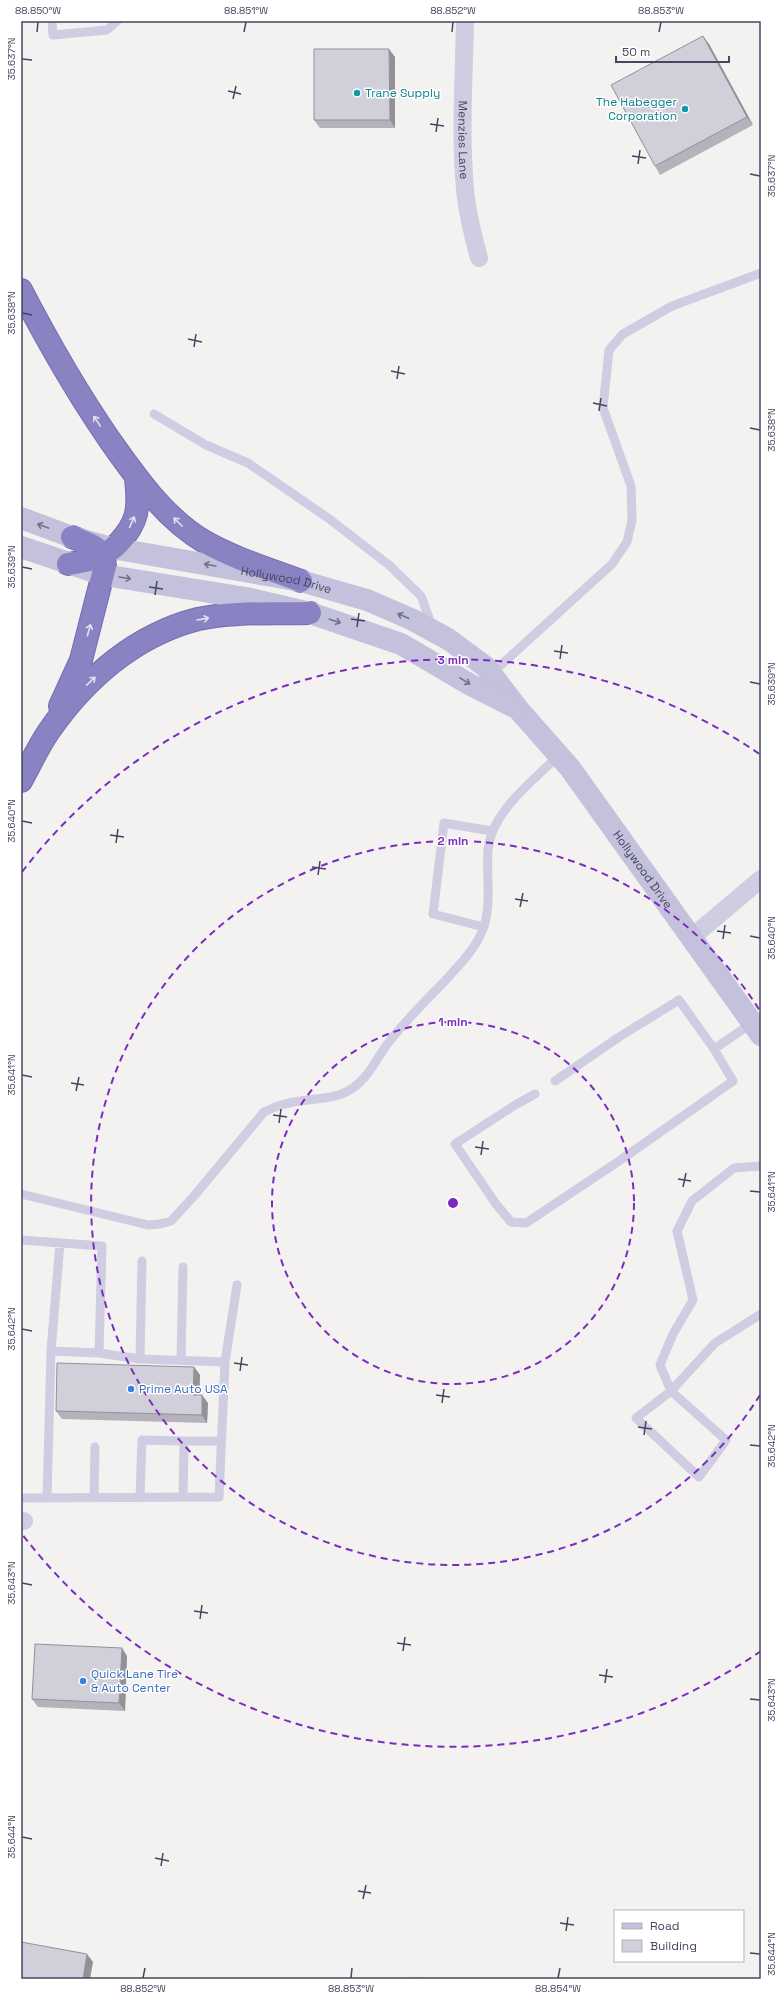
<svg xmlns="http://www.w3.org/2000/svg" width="782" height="2000" viewBox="0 0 782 2000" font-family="'Space Grotesk',sans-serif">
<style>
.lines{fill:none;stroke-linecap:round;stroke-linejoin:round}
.highway-casing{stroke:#746eb0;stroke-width:24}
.lane{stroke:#cecde1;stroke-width:9}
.street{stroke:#cecde1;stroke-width:18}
.secondary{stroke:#c3c1db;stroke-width:22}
.highway{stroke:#8983c4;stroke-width:22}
.wall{fill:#b4b2bb}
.shaded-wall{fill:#929198}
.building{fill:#d1cfd9;stroke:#929198}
.oneway{stroke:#e2e0f0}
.oneway2{stroke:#72718b}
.ticks{fill:none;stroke:#474660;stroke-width:1.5}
.ring{fill:none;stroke:#7b2cbf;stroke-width:2;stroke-dasharray:7 5}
.culture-dot{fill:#0f9aa8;stroke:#fff;stroke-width:1.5}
.shop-dot{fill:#3f7fe0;stroke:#fff;stroke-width:1.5}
.labels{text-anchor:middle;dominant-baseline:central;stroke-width:3;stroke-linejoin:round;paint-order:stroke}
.culture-label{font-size:12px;fill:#0d838f;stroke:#fff;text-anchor:start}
.street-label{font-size:12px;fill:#474660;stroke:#fff}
.shop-label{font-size:12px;fill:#366cbe;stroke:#fff;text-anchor:start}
.centre{fill:#7b2cbf;stroke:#fff;stroke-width:2}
.ring-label{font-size:12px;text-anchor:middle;font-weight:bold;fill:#7b2cbf;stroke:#fff;stroke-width:3;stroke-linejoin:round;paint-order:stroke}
.neatline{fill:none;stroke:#474660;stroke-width:1.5}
.ticks-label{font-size:10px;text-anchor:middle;fill:#474660}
</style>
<rect width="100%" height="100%" fill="#f3f2f0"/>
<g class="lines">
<defs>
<path id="highway" d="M21,290c27,52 55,101 88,149 26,37 56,80 96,103 30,17 64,27 96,39
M68,564c11,-2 23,-3 33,-8 17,-8 35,-30 36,-49 1,-9 0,-19 -1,-28
M60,706l21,-46 24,-94c-3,-21 -15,-21 -33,-29
M21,781c9,-16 17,-34 28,-50 36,-52 86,-96 149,-112 36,-8 75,-5 112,-6"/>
</defs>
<use href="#highway" class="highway-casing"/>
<path class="lane" d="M52,21l1,14 54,-5 10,-9
M154,414l52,31 42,18 80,55 61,47 32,31 11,30
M491,674l121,-110 15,-22 5,-22 -1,-34 -28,-78 6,-58 14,-16 49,-28 89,-33
M484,927l-51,-13 11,-91 48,8
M555,1081l64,-44 60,-37 35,49
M535,1094l-20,11 -60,39 41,60 15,18 15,1 93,-62 114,-80 -19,-32 38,-26
M761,1166l-27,2 -42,33 -15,30 16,69 -20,34 -13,31 11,26 55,49 -27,37 -63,-59 35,-27 44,-48 46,-29
M21,1194l127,31 12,-1 11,-3 23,-25 70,-84c12,-6 24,-10 37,-11 19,-3 36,-2 52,-13 17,-12 24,-31 36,-46 16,-21 36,-41 55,-60 15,-17 31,-32 39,-53 9,-24 3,-54 5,-79 3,-38 45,-69 71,-95
M21,1240l81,6 -3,107
M140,1359l2,-98
M181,1360l2,-93
M225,1362l12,-77
M184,1441h37
M140,1497l2,-57 42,1 -1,56
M21,1498l198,-1 6,-135 -85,-3 -41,-6 -48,-2 9,-108
M47,1498l4,-147
M94,1498l1,-51"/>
<g class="street">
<path id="s1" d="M465,21c-1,56 -5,113 0,168 2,24 8,47 14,69"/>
<path d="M691,938l70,-59"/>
<path d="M21,1521h3"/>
</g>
<g class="secondary">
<path id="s2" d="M21,518l51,19 40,11 189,33 66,19 44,19 37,20 38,28 32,42 52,59 191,267"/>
<path d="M21,547l83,28 142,23 64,15 91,31 68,40 43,22"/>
</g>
<use href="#highway" class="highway"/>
</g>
<path class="wall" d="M709,44l44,81 -93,50 -5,-9z
M395,57v71h-75l-6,-8z
M194,1367l6,8 -1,20 9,8 -1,20 -145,-4 -6,-8z
M127,1656l-2,55 -87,-4 -6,-8z"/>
<path class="shaded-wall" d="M703,36l6,8 44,81 -6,-8z
M389,49l6,8v71l-5,-8z
M194,1367l6,8 -1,28 -6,-8z
M202,1395l6,8 -1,20 -5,-8z
M122,1648l5,8 -2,55 -6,-8z
M87,1954l6,8 -3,17h-7z"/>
<path class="building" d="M703,36l44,81 -92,49 -44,-81z
M314,49h75l1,71h-76z
M57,1363l137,4 -1,28h9v20l-146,-4z
M35,1644l87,4 -3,55 -87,-4z
M21,1942l66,12 -4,25h-62z
M424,1978v1h-56z"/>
<defs><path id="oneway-shaft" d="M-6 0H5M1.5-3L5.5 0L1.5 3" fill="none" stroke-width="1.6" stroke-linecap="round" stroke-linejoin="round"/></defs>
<g class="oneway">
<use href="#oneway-shaft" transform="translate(97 421) rotate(-124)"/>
<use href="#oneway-shaft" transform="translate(132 522) rotate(-66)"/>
<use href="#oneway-shaft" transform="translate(178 522) rotate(-135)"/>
<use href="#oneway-shaft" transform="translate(203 619) rotate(-10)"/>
<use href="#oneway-shaft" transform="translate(89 630) rotate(-74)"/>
<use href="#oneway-shaft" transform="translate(91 681) rotate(-44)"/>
</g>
<g class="oneway2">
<use href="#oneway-shaft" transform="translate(43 526) rotate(-160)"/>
<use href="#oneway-shaft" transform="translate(210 565) rotate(-170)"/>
<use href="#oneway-shaft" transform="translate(125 578) rotate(9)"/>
<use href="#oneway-shaft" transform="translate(403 616) rotate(-157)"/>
<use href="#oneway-shaft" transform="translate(335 621) rotate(18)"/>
<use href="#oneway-shaft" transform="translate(465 681) rotate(32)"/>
</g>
<path class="ticks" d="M37,32l1,-10M244,32l2,-10M452,32l1,-10M659,32l2,-10M22,59l10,1M228,91l13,3M233,99l3,-13M430,124l14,2M436,132l2,-14M632,156l14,2M638,164l2,-14M750,174l10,2M22,313l10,2M188,339l14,3M194,347l2,-13M391,371l14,3M397,379l2,-13M593,403l14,3M599,411l2,-13M750,428l10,2M22,567l10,2M149,587l14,2M155,595l2,-14M351,619l14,2M357,627l2,-14M554,651l14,2M560,659l2,-14M750,682l10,2M22,821l10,2M110,835l14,2M116,843l2,-14M312,867l14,2M318,875l2,-14M515,899l13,2M520,907l3,-14M717,931l14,2M750,936l10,2M723,939l2,-14M22,1075l10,2M71,1083l13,2M76,1091l3,-14M273,1115l14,2M279,1123l2,-14M475,1147l14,2M481,1155l2,-14M678,1179l13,2M683,1187l3,-14M750,1191l10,1M22,1329l10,2M234,1363l14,2M240,1371l2,-14M436,1395l14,2M442,1403l2,-14M638,1427l14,2M644,1435l2,-14M750,1445l10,1M22,1583l10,2M194,1611l14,2M200,1619l2,-14M397,1643l14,2M403,1651l2,-14M599,1675l14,2M605,1683l2,-14M750,1699l10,1M22,1837l10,2M155,1858l14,3M161,1866l2,-13M358,1891l13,2M363,1899l3,-14M560,1923l14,2M566,1931l2,-14M750,1953l10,1M143,1978l2,-10M351,1978l1,-10M558,1978l2,-10"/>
<g class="ring">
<circle cx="453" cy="1203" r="181"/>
<path d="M760 1395A362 362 0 1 1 760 1011"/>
<path d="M761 1651A543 543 0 0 1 22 1534M22 872A543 543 0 0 1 761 755"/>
</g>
<g class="culture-dot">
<circle cx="357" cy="93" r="4"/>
<circle cx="685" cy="109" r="4"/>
</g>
<g class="shop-dot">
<circle cx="131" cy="1389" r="4"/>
<circle cx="83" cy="1681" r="4"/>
</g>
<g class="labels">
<g class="culture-label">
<text x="365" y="93">Trane Supply</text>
<text x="677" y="102" text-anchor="end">The Habegger<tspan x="677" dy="14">Corporation</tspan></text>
</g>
<g class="street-label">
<text stroke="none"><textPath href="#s1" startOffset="119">Menzies Lane</textPath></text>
<text stroke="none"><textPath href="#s2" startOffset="273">Hollywood Drive</textPath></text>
<text stroke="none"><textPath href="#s2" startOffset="750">Hollywood Drive</textPath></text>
</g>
<g class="shop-label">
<text x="139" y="1389">Prime Auto USA</text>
<text x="91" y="1674">Quick Lane Tire<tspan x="91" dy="14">&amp; Auto Center</tspan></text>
</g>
</g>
<circle cx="453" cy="1203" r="6" class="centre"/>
<g class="ring-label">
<text x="453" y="664">3 min</text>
<text x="453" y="845">2 min</text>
<text x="453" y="1026">1 min</text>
</g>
<rect width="782" height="2000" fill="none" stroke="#ffffff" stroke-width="44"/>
<rect x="614" y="1910" width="130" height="52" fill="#ffffff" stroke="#b5b5bf"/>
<rect x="622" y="1923" width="20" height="6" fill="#c3c1db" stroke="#b5b5bf"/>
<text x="650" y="1930" font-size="12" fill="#474660">Road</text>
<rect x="622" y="1940" width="20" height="12" fill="#d1cfd9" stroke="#b5b5bf"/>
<text x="650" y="1950" font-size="12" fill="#474660">Building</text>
<path d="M616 56v6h113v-6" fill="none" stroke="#474660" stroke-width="2"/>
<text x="622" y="56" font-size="12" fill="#474660" stroke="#ffffff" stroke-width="3" paint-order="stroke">50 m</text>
<rect x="22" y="22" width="738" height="1956" class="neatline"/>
<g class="ticks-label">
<text x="38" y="14">88.850°W</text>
<text x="246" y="14">88.851°W</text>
<text x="453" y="14">88.852°W</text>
<text x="661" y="14">88.853°W</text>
<text transform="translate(11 59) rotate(-90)" y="4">35.637°N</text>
<text transform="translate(771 176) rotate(-90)" y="4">35.637°N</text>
<text transform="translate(11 313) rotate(-90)" y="4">35.638°N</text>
<text transform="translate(771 430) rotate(-90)" y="4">35.638°N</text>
<text transform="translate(11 567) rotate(-90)" y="4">35.639°N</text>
<text transform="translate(771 684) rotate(-90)" y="4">35.639°N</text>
<text transform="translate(11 821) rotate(-90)" y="4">35.640°N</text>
<text transform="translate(771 938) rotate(-90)" y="4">35.640°N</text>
<text transform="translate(11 1075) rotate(-90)" y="4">35.641°N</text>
<text transform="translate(771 1192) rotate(-90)" y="4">35.641°N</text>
<text transform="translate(11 1329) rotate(-90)" y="4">35.642°N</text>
<text transform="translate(771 1446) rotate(-90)" y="4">35.642°N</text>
<text transform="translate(11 1583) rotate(-90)" y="4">35.643°N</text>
<text transform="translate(771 1700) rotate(-90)" y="4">35.643°N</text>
<text transform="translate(11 1837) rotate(-90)" y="4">35.644°N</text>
<text transform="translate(771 1954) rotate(-90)" y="4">35.644°N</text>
<text x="143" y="1992">88.852°W</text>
<text x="351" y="1992">88.853°W</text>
<text x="558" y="1992">88.854°W</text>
</g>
</svg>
